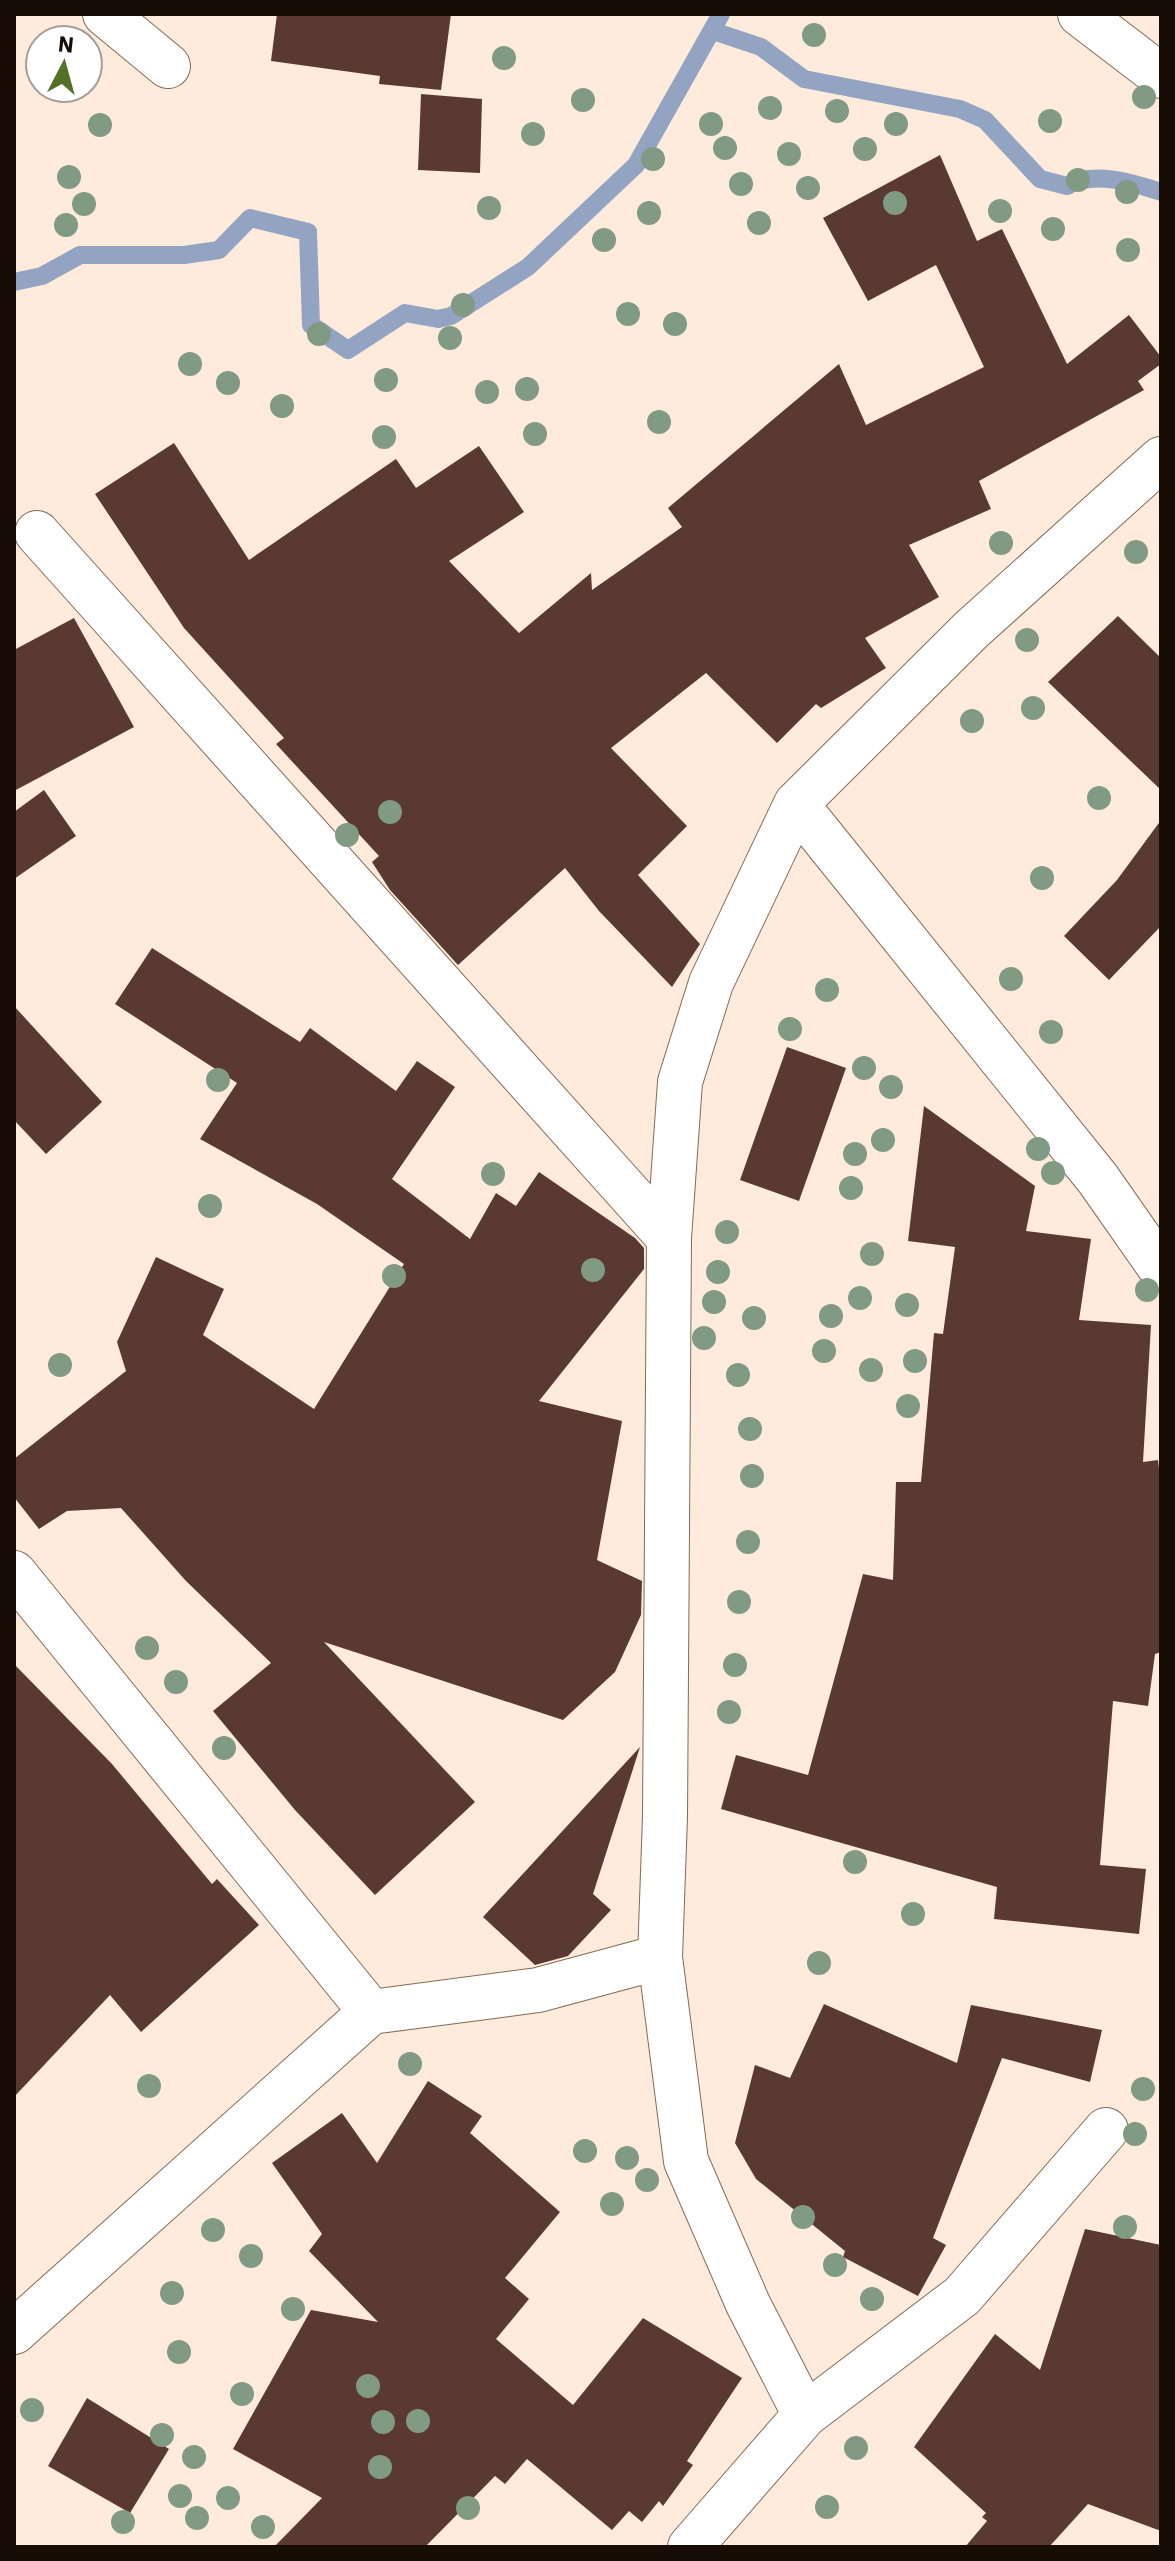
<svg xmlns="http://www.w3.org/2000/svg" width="1175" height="2561" viewBox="0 0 1175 2561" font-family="'IBM Plex Sans',sans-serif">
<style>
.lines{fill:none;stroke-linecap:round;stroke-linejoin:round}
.stream{stroke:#92a4c2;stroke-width:18}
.building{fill:#5a3932}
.street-casing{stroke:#856a52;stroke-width:46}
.street{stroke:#fff;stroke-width:44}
.tree{fill:#809a84}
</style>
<rect width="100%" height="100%" fill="#feebdb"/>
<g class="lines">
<path class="stream" d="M713,31l48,16 43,32 156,30 25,11 55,59 27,7c26,-16 67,-3 94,6
M14,282l28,-6 38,-21h104l35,-5 31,-32 58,14 3,93 37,25 57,-37 33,6 13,-3 77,-49 108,-102 85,-151"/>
</g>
<path class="building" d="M277,14h174l-10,76 -62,-6 1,-8 -109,-15z
M421,94l61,5 -2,74 -62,-3z
M940,155l37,86 25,-12 65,135 62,-49 32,42v7l-23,17 6,9 -165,91 12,28 -82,36 30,52 -74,41 21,30 -65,40 -5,-4 -39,39 -71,-70 -95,75 76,78 -49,49 62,69 -28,43 -73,-76 -34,-43 -107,97 -68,-75 -18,-28 7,-6 -103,-112 8,-6 -100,-110 -89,-134 79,-51 75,117 147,-101 20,29 63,-42 45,66 -75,49 70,72 72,-60 1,17 90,-63 -14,-19 171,-144 27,61 118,-58 -48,-102 -68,36 -45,-83z
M1118,616l43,42v132l-113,-108z
M74,618l60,109 -120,64v-141z
M44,790l32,46 -62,43v-67z
M1161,820v106l-52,54 -45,-44 53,-56z
M152,948l148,94 10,-14 86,63 21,-30 38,26 -63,92 78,60 26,-46 20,13 23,-34 96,66 9,10v21l-105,132 83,20 -25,139 45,21 -1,34 -26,57 -52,48 -239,-78 151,160 -100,93 -80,-85 -82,-99 58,-48 -85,-82 -65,-73 -54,3 -28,18 -25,-32v-38l112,-88 -9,-29 39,-85 68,32 -21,46 111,74 90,-145 -87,-60 -117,-65 37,-56 -122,-79z
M14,1006l88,96 -56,52 -32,-34z
M787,1047l59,21 -47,133 -59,-21z
M924,1106l111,80 -9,45 65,8 -12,81 72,5 -8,137 15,-2 3,25v167l-6,2 -7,52 -35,-5 -13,164 46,4 -7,65 -145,-15 3,-32 -276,-78 15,-54 72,20 55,-201 30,6 3,-98h25l13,-149 9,1 12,-87 -47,-6z
M14,1664l98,100 100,120 5,-5 42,46 -118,107 -31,-37 -96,102z
M640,1747l-47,147 18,16 -43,46 -33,9 -52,-48z
M824,2004l133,59 14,-58 131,25 -12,52 -88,-24 -69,180 13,7 -28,51 -75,-39 2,-6 -89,-72 -21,-36 20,-78 35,13z
M428,2081l54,35 -12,17 90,79 -55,66 24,21 -33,40 77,66 70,-87 99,60 -55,83 6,4 -30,41 -4,-5 -17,21 -13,-11 -17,19 -85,-71 -22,25 -10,-8 -70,71h-151l48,-49 -89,-49 78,-139 67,12 -69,-71 13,-17 -50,-71 70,-50 35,50z
M1085,2229l76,16v286l-73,-27 -39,43h-84l22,-26 -5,-4 4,-4 -72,-66 81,-113 45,36z
M87,2398l82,51 -39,64 -82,-47z"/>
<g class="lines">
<defs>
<path id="street" d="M105,14l63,52
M1080,14l81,62
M37,533l632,705
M796,804l302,375 63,90
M14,1573l357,439 167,-22 122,-33 26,204 62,143 57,111 -115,132
M660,1957l5,-140 4,-579 11,-156 31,-99 85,-179 175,-174 190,-171
M14,2332l357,-320
M805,2415l157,-119 144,-166"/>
</defs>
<use href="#street" class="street-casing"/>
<use href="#street" class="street"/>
</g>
<g class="tree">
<circle cx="814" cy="35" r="12"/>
<circle cx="504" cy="58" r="12"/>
<circle cx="1144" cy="97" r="12"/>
<circle cx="583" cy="100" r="12"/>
<circle cx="770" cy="108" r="12"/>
<circle cx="837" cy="111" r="12"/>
<circle cx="1050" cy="121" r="12"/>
<circle cx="711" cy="124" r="12"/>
<circle cx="896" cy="124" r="12"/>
<circle cx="100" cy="125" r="12"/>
<circle cx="533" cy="134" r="12"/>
<circle cx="725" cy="148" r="12"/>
<circle cx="865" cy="149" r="12"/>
<circle cx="789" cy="154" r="12"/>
<circle cx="653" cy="159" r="12"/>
<circle cx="69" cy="177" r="12"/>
<circle cx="1078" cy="180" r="12"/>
<circle cx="741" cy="184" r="12"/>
<circle cx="808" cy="188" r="12"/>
<circle cx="1127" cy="192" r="12"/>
<circle cx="895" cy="203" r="12"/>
<circle cx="84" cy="204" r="12"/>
<circle cx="489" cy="208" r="12"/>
<circle cx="1000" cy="211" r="12"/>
<circle cx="649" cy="213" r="12"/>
<circle cx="759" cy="223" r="12"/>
<circle cx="66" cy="225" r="12"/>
<circle cx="1053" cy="229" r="12"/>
<circle cx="604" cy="240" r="12"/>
<circle cx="1128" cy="250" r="12"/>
<circle cx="463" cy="305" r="12"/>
<circle cx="628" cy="314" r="12"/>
<circle cx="675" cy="324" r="12"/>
<circle cx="319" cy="334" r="12"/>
<circle cx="450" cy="338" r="12"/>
<circle cx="190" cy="364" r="12"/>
<circle cx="386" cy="380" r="12"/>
<circle cx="228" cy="383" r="12"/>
<circle cx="527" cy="389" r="12"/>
<circle cx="487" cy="392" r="12"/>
<circle cx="282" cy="406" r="12"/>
<circle cx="659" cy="422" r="12"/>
<circle cx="535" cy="434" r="12"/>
<circle cx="384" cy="437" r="12"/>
<circle cx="1001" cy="543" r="12"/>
<circle cx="1136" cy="552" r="12"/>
<circle cx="1027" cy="640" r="12"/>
<circle cx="1033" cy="708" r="12"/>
<circle cx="972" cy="721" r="12"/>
<circle cx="1099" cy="798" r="12"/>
<circle cx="390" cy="812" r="12"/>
<circle cx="347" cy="835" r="12"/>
<circle cx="1042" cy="878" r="12"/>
<circle cx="1011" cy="979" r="12"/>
<circle cx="827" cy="990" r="12"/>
<circle cx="790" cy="1029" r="12"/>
<circle cx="1051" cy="1032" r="12"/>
<circle cx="864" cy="1068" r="12"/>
<circle cx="218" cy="1080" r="12"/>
<circle cx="891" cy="1087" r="12"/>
<circle cx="883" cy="1140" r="12"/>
<circle cx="1038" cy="1149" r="12"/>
<circle cx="855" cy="1154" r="12"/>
<circle cx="1053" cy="1173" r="12"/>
<circle cx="493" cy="1174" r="12"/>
<circle cx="851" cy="1188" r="12"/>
<circle cx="210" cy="1206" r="12"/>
<circle cx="727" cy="1232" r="12"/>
<circle cx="872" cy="1254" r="12"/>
<circle cx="593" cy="1270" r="12"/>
<circle cx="718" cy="1272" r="12"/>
<circle cx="394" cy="1276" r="12"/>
<circle cx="1147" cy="1290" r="12"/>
<circle cx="860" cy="1298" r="12"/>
<circle cx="714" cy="1302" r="12"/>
<circle cx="907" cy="1305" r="12"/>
<circle cx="831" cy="1316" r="12"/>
<circle cx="754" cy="1318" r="12"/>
<circle cx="704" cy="1338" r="12"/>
<circle cx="824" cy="1351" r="12"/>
<circle cx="915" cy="1361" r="12"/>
<circle cx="60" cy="1365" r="12"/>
<circle cx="871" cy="1370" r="12"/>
<circle cx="738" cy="1375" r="12"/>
<circle cx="908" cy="1406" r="12"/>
<circle cx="750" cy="1429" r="12"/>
<circle cx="752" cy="1476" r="12"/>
<circle cx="748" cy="1542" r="12"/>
<circle cx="739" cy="1602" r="12"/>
<circle cx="147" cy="1648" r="12"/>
<circle cx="735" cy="1665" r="12"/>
<circle cx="176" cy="1682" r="12"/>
<circle cx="729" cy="1712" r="12"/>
<circle cx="224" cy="1748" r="12"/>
<circle cx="855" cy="1862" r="12"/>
<circle cx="913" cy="1914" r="12"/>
<circle cx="819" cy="1963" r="12"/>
<circle cx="410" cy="2064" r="12"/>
<circle cx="149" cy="2086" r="12"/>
<circle cx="1143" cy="2089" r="12"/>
<circle cx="1135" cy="2134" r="12"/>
<circle cx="585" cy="2151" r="12"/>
<circle cx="627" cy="2158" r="12"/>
<circle cx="647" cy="2180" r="12"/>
<circle cx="612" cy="2204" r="12"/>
<circle cx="803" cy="2217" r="12"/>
<circle cx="1125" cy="2227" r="12"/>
<circle cx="213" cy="2230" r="12"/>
<circle cx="251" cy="2256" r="12"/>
<circle cx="835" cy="2265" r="12"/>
<circle cx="172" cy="2293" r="12"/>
<circle cx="872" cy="2299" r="12"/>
<circle cx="293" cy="2309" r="12"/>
<circle cx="179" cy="2352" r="12"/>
<circle cx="368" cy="2386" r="12"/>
<circle cx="242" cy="2394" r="12"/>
<circle cx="32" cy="2410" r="12"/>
<circle cx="418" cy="2421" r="12"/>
<circle cx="383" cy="2422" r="12"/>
<circle cx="162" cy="2435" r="12"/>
<circle cx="856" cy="2448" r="12"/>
<circle cx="194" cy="2457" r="12"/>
<circle cx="380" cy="2467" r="12"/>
<circle cx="180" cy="2496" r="12"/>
<circle cx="228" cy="2498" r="12"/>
<circle cx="827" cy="2507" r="12"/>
<circle cx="468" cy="2508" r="12"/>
<circle cx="197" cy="2518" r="12"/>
<circle cx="123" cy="2522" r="12"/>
<circle cx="263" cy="2527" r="12"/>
</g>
<rect width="1175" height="2561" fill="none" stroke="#180d05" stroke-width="32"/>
<g transform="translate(64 64) rotate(6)"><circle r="38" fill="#ffffff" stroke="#a39e9b" stroke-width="2"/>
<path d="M0-6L14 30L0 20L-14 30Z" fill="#547227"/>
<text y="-12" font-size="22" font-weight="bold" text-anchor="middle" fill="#180d05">N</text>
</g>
</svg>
